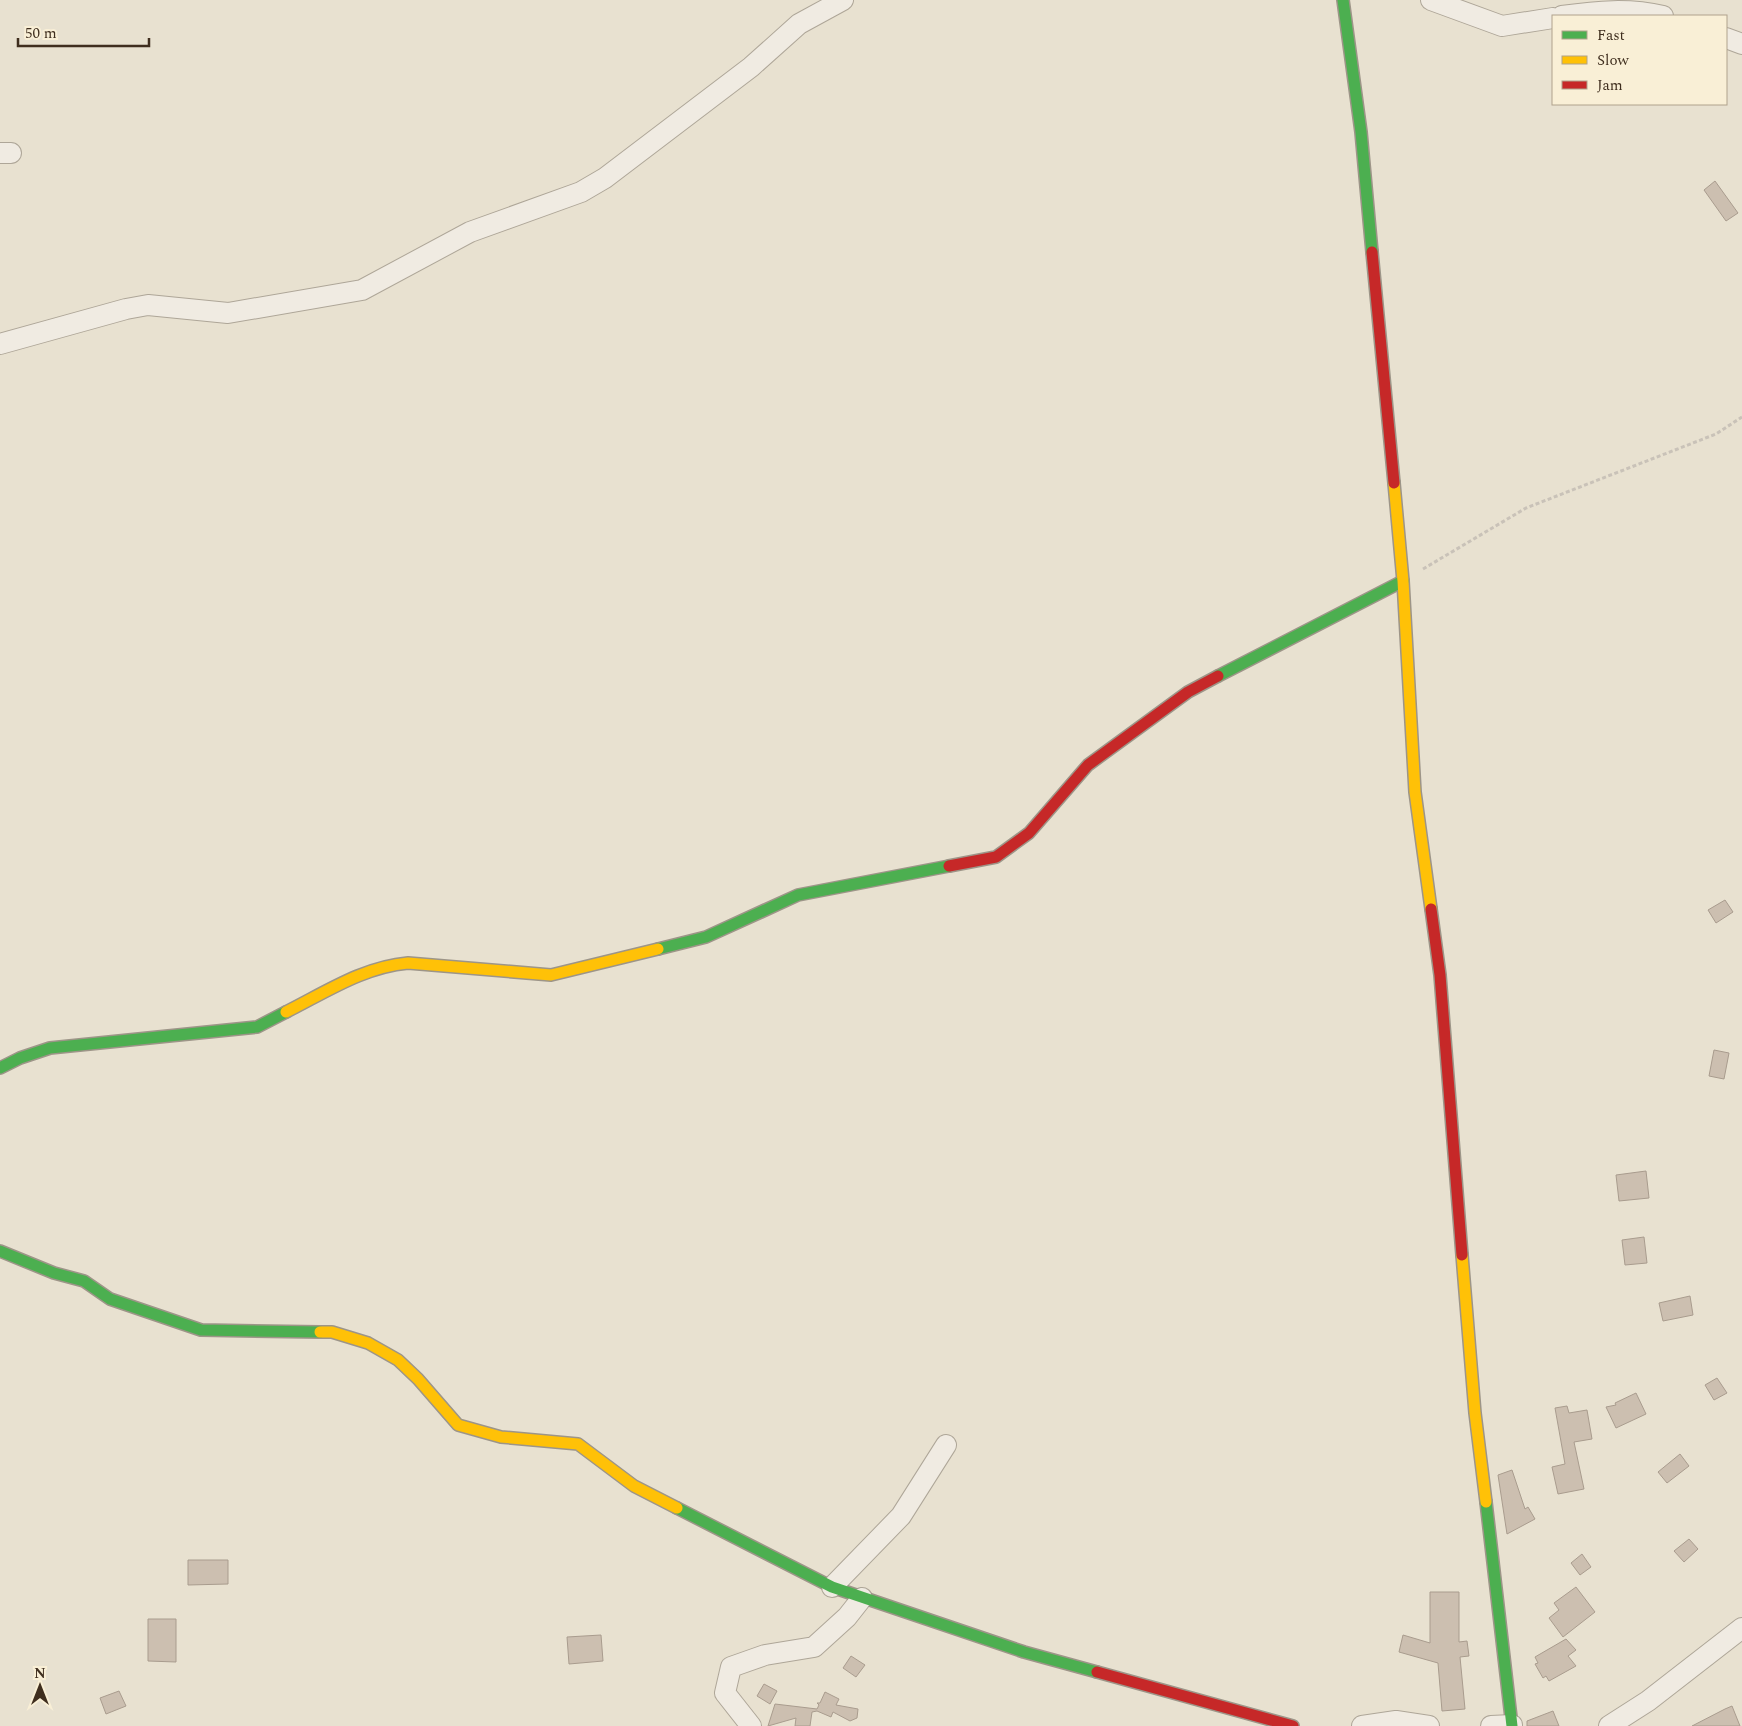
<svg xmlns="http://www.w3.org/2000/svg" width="1742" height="1726" viewBox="0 0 1742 1726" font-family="Spectral,serif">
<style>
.building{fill:#ccbfb0;stroke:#a99c8e}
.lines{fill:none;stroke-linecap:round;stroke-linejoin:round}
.street-casing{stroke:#aea698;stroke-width:22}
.fast-casing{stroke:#9d9588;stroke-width:14}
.slow-casing{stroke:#9d9588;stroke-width:14}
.jam-casing{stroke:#9d9588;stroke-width:14}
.path{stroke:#c9c2b8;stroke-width:3;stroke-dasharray:4 2.5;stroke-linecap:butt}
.street{stroke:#f0ebe2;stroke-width:20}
.fast{stroke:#4caf50;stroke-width:11}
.slow{stroke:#ffc107;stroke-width:11}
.jam{stroke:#c62828;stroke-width:11}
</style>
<rect width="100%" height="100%" fill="#e8e1d0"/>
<path class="building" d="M1715,181l23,32 -12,8 -22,-31z
M1725,900l8,12 -17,11 -8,-13z
M1714,1050l15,3 -5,26 -15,-3z
M1646,1171l3,27 -30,3 -3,-26z
M1644,1237l3,26 -22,2 -3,-25z
M1690,1296l3,19 -30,6 -4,-18z
M1717,1378l10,15 -13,7 -9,-15z
M1636,1393l10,21 -30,14 -10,-21 10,-2 -1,-2z
M1567,1406l2,7 18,-3 5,29 -18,3 10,47 -26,5 -6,-27 13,-3 -10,-56z
M1680,1454l9,12 -22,17 -9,-11z
M1512,1470l13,39 3,-2 7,12 -28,15 -9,-59z
M1689,1539l9,10 -14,13 -10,-11z
M1582,1554l9,13 -11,8 -9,-12z
M188,1560h40v24l-40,1z
M1576,1587l19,25 -32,25 -14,-19 10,-8 -5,-7z
M1430,1592h29v50l8,-1 2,15 -9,1 5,52 -23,2 -4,-48 -39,-11 4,-17 27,8z
M148,1619h28v43l-28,-1z
M601,1635l2,26 -34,3 -2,-27z
M1566,1639l10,11 -8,6 8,10 -27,15 -3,-5 -3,2 -8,-14 3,-1 -3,-6z
M851,1656l14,9 -9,12 -13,-9z
M764,1684l13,7 -7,13 -13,-8z
M119,1691l7,15 -20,8 -6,-16z
M825,1692l14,7 -3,6 22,4 -1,9 -7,3 -17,-9 -2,5 -14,-6 -5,1 -2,14h-15l1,-8 -28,8 7,-22 42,5 2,-4 -2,-2h3z
M1732,1706l8,20h-48l33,-17z
M1553,1711l6,15h-32v-5z"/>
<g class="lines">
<defs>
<path id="street" d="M1431,0l71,26 51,-8
M1562,16c35,-5 67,-8 101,0
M1726,38l16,6
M0,153h11
M0,344l126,-35 22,-4 80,8 134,-23 108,-58 111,-40 24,-14 146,-111 48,-43 44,-24
M832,1587l69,-71 45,-71
M751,1726l-26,-33 6,-26 34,-12 49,-8 33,-30 15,-19
M1362,1726l34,-5 33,5
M1491,1726l21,-1
M1609,1726l39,-25 94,-73"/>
<path id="fast" d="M1343,0l18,132 11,120
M1218,676l185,-95
M658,949l48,-12 92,-42 151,-29
M0,1068l20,-10 30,-10 207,-21 29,-15
M0,1251l54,22 30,8 26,18 91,31 119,2
M1486,1502l26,224
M677,1508l155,79 192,65 73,20"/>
<path id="slow" d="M1394,483l9,98 12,211 16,117
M286,1012c40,-20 77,-45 122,-49l143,12 107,-26
M1462,1255l13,158 11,89
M320,1332h12l36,11 30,17 20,19 40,46 43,12 77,7 56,42 43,22"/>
<path id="jam" d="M1372,252l22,231
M949,866l47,-9 33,-24 59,-68 100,-73 30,-16
M1431,909l9,66 22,280
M1097,1672l196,54"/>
</defs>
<use href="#street" class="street-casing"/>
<use href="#fast" class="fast-casing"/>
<use href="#slow" class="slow-casing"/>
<use href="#jam" class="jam-casing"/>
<path class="path" d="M1423,569l103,-61 190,-74 26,-17"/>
<use href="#street" class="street"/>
<use href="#fast" class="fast"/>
<use href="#slow" class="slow"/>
<use href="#jam" class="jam"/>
</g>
<rect x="1552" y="15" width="175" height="90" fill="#f9efd6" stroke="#afa28c"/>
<rect x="1562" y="31" width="25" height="8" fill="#4caf50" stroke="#afa28c"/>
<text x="1597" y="40" font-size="15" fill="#3f2e1e">Fast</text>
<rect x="1562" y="56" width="25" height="8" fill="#ffc107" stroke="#afa28c"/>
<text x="1597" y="65" font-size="15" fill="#3f2e1e">Slow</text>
<rect x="1562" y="81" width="25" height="8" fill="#c62828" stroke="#afa28c"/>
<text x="1597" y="90" font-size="15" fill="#3f2e1e">Jam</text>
<g transform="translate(40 1686)" stroke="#f9efd6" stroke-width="4" paint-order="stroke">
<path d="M0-4L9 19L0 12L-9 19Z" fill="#3f2e1e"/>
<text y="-8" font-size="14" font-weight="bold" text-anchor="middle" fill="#3f2e1e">N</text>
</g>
<path d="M18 38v8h131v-8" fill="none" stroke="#3f2e1e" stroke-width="2.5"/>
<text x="25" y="38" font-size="15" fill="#3f2e1e" stroke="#f9efd6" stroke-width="4" paint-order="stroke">50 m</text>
</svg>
